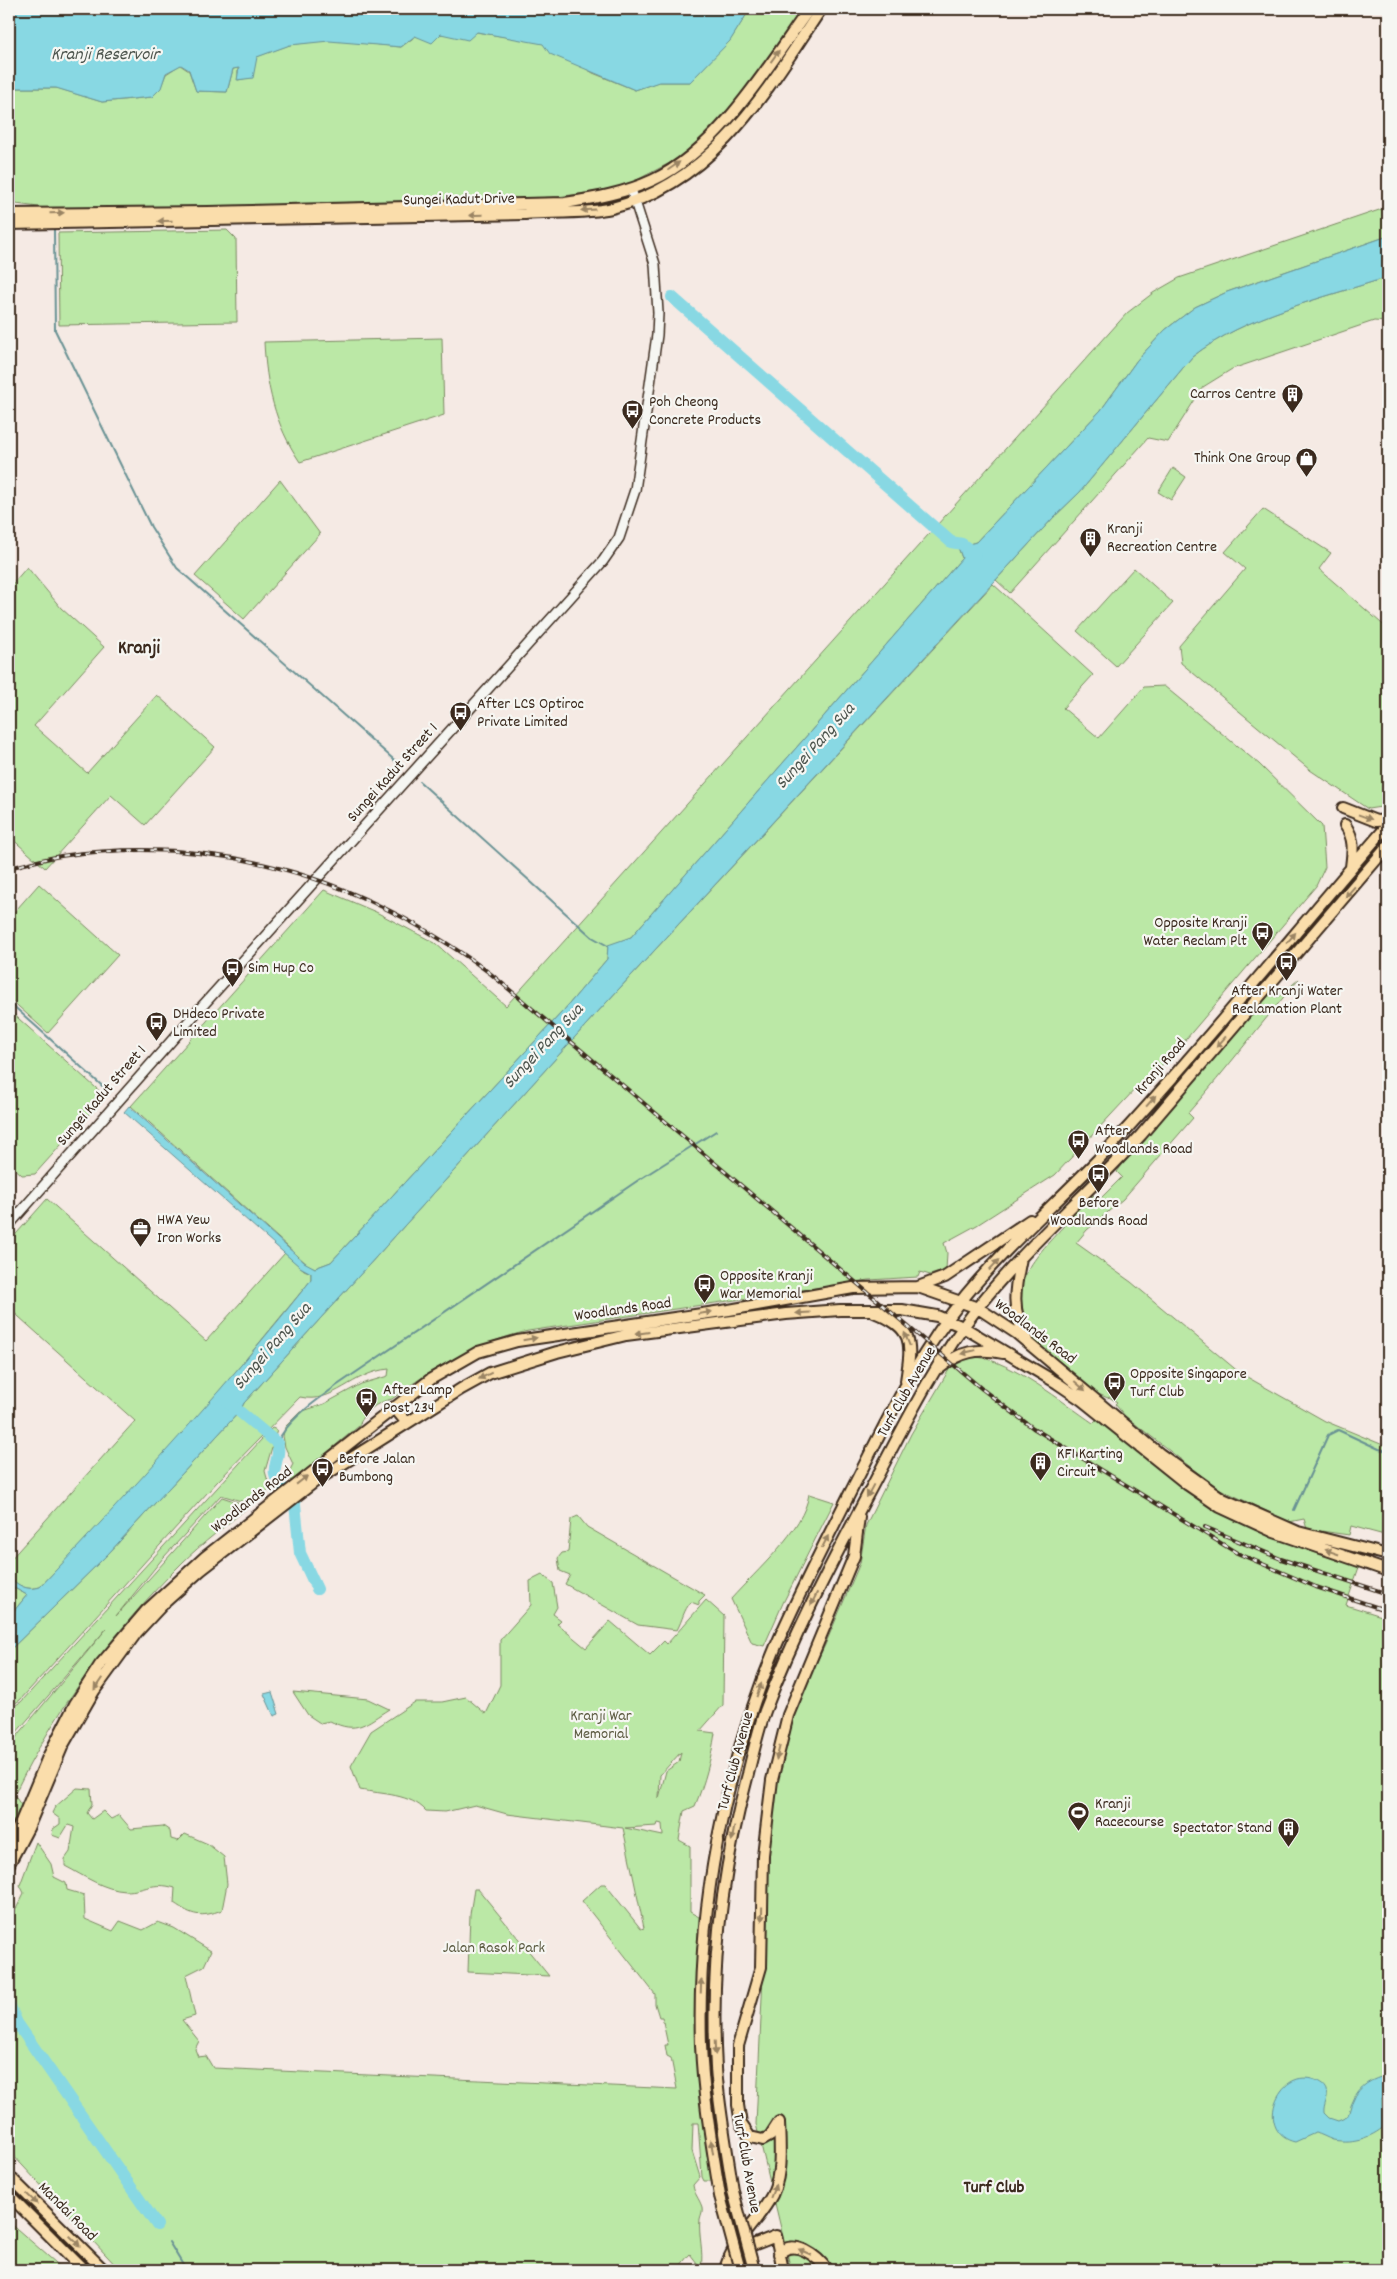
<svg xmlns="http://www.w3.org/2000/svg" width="1397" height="2279" viewBox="0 0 1397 2279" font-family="Dekko,sans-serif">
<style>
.green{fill:#bbe8a6;stroke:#7b8962;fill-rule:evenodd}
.water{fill:#88d8e3;stroke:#699294}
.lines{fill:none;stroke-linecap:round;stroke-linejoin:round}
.stream{stroke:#699294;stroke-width:2}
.river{stroke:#88d8e3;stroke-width:12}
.minor-casing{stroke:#3b2a1e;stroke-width:12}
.major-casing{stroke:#3b2a1e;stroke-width:14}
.minor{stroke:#f6f6f2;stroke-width:9}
.major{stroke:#faddab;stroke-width:10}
.rail-casing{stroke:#3b2a1e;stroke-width:4}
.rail{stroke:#f6f6f2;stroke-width:2;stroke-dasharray:5.5;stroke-linecap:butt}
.major-bridge-casing{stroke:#3b2a1e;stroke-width:14;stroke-linecap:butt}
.major-bridge{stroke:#faddab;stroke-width:10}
.oneway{fill:#9a8464}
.labels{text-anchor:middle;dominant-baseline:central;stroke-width:4.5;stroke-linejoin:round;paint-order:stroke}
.street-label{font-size:16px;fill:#3b2a1e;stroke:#f6f6f2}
.poi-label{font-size:16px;fill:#3b2a1e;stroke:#f6f6f2;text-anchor:start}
.park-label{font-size:16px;fill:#5b5a40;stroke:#f6f6f2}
.water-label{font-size:18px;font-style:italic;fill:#4e564f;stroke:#f6f6f2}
.neighbourhood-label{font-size:18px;font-weight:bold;fill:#3b2a1e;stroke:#f6f6f2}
.quarter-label{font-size:19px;font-weight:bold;fill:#3b2a1e;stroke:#f6f6f2}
</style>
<rect width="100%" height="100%" fill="#f5eae4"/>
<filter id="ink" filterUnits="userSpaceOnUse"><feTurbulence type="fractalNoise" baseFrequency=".02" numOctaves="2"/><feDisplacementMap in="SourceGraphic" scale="10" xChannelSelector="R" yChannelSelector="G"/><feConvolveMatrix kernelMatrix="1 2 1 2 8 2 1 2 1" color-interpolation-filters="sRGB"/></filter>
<g filter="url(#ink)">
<path class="green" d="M750,9h54l-56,88 -53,53 -74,38 -64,9 -468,17 -80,-11v-115h48l45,14 50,-5 8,-8 6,-15 14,-9 9,6 7,20 31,1 6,-23 5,-1v12l14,-3 4,-20 33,-12 40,-5 72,7 15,-11 60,-4 67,11 50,30 42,17 23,-8h32l41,-43z
M1388,207v29l-161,56 -32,15 -30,23 -28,30 -36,50 -125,132 -7,2 -5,-3 -6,6 4,11 -331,379 -23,9 -1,13 -43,51 -233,252 -16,6 -7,-3 -177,-159 193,-216 52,22 59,31 71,63 621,-693 26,-20 26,-15z
M227,230l9,9 1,83 -178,3 -1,-92z
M1388,277v45l-14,-1 -142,48 -29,18 -35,55 -20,-4 -138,155 -14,-13 57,-62 27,-26 112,-135c53,-42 132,-59 196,-80z
M442,338l2,77 -144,47c-25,-37 -34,-77 -36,-120z
M1173,468l13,9 -15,23 -13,-8z
M280,480l40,54 -76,85 -49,-43z
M1263,509l68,44 -12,16 69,60v170l-7,8 -13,2 -58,-39 -129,-107 -2,-17 66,-77 -20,-17z
M27,567l34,41 43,39 -70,79 53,47 70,-78 58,52 -70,78 -34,-30 -66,73 -36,-32v-248z
M1134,568l39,35 -57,63 -39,-35z
M993,584l100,91 -30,33 36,30 45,-51 20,-1 95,78 63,62 3,41 -9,19 -146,172 -32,28 -83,89 -78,50 -33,18 3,10 -1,17 -16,5 -10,-3 -2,5 -49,3 -341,51c-51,12 -95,36 -136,68 -16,3 -28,13 -33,27l-68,56 -3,-8 5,-10 -8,-17 -2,-11 2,-9 15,-15 24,-8 37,-20 27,-8 1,-7c-37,3 -55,36 -89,28l-83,85 -197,218 -11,7v-56l99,-97 132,-143 4,-8 350,-387z
M39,884l79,71 -70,78 -39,-35v-80z
M1299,979c-38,44 -72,90 -111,134l5,5 -70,81 -36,31 -11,13 55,39 109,91 85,48 63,26v89l-37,-10 -2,9 -42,-6 -3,-10 -15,3 -73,-35 -91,-71 -10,-12 2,-2 -8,-5 -1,1 -10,-4 -63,-53c-34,-46 -6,-78 27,-113 10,-12 18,-23 32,-33l4,6 24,-24 -5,-5 7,-10 146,-168 8,3z
M9,1010l96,86 -70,78 -13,1 -13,-12z
M47,1199l159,142 79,-88 19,17 7,3v7l-97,118 -81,92 -93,97c-14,4 -21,-1 -31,-10v-16l126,-140 -126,-113v-66z
M977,1357c34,4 87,46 116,66l4,-4 63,49 134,76 65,23 -13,38 42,13v652h-597l-35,-146 15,-317 19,-91 35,-71 35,-82 6,-38 45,-91 39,-66 15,-10z
M272,1428l5,2 -12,41 5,18 -19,15 -30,-9 -58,63 -47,58 106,-119 27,9c-22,19 -47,37 -67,57 -68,67 -126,146 -168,232l7,10 -12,26v-85l98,-118 -98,113c0,-18 -6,-30 12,-39z
M809,1494l25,8 -51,101 -19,43 -12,-3 -21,-44c25,-28 73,-69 78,-105z
M578,1516l9,11 118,68 -6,6v4l-8,-3c-8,9 -8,17 -14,28l-39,-5 -73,-41 5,-9 -10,-4 -2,-13 4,-5 6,-1 3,-33z
M542,1575l11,8 4,24 -4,7 8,6 -4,4 29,24 24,-27 40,34 14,-14 3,3 39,-44 18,16 -1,89 -23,26 15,2c-4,26 -10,49 -20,73l-11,5 -5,29 11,6v66l9,5 -4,75v57l17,132h-8l-2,-4 -4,-54h-5l-1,28 8,26 -7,8c1,9 6,13 9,22 1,5 -1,7 -2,12 -2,16 4,32 1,49l-11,-14c-5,5 -9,11 -13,16h-557l-111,-119v-236l7,-6 8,-16 -4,-8 16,-43 15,22 3,13 12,6 1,7 17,5 1,24 28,12 7,-10 23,9 15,-8 16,6 37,23 -7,15 -18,9 9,41 -13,4 17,21 -4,8 3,8 8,-1 7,12 464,21 -6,-31 -4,-2 -2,-11h3l-6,-28h-3l-4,-13v-10l-73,-93 19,-17h4l36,45 3,-1 -21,-100 -116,-14 -32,-9 -30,7 -19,-1c-15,-17 -44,-17 -66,-21l-9,-24 20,-35 44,-29h27l24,-5 20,17 14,-29v-45l31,-35 -1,-24zM681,1752l-2,10 -13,9 -7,27 1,-23zM658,1823l4,1 1,12 -38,-8 32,-2z
M9,1585l18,10 -18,22z
M293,1692l75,7 21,10c-23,14 -32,26 -59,12l-10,2 -12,-8z
M77,1788l14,1 1,15 -5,9 5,6 11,-8 8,8 8,-4 12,14 32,-3 7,5 1,8 7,2 7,-7 23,10 16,13 3,27 -5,26c-22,8 -29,6 -48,-7l1,-15c-23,-7 -30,3 -49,3 -22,-1 -42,-15 -61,-25v-7l5,-7 4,-25 -6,-2 -8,13 -8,-3 1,-6 7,-5v-5l-8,-6 3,-6z
M474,1889h4l71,87 -81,-4 2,-58z
M9,2222l55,48h-55z"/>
<path class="water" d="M9,9h741l-20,32 -40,41h-31l-24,8 -85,-36 -7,-10 -66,-12 -9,8 -27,-6 -9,9 -17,-7 -14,11 -72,-6 -39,4 -33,12 -4,21 -16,2 2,-12 -6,1 -6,23 -31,-1 -7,-21 -8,-5 -15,8 -5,15 -9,9 -50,5 -46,-14h-47z
M1388,236v41c-64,21 -143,38 -196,80l-112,135 -27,26 -459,498 -350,387 -4,8 -132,143 -99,97v-34l18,-22 -18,-10v-8c10,9 18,14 31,10 94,-99 186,-200 271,-307v-7l-11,-6 -176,-155 5,-6 175,156 11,6 16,-6 233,-252 43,-51 1,-14 23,-8 331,-379 -4,-11 6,-6 5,3 7,-2 125,-132 36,-50 28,-30 30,-23 32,-15z
M272,1692l7,22 -5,2 -10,-22z
M1388,2075v21l-7,3v8l7,4v12c-14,14 -34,21 -55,17 -6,-2 -12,-6 -18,-7l-20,9c-41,-9 -18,-76 20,-62 5,2 10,5 12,10 2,8 -4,15 -3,23l5,5 9,3 9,-4c3,-5 3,-11 6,-16 6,-16 19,-22 35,-26z"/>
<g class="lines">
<path class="stream" d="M54,230l1,100 96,197 26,41 224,198
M420,782l172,155 16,9
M9,1002l100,90
M277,1443c12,-25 38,-41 59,-57l304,-207 76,-48
M1294,1510l34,-75 10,-5 41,19 9,2
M169,2242l17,28"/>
<path class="river" d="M672,297l279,245 11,2 13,10
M228,1402l49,41c6,15 -11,26 4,43
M295,1504l5,49 17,36
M9,2004l8,19 140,202"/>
<defs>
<path id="minor" d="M9,1225l187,-212 407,-452 16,-23 16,-48 22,-155 1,-22 -3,-49 -24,-75"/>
<path id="major" d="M9,214l199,-2 357,-9c31,-5 60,-10 88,-23 65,-30 116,-115 156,-171
M9,224l516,-10c25,-2 63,0 87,-6 102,-25 155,-118 209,-199
M1343,808l33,13 12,-1
M1345,825c10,14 8,26 6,42
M1021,1258c-6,29 -11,54 6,80
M918,1287l27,-10 85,-57
M874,1312c40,16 38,30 32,69
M940,1368c20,-17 38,-20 63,-15
M394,1407l13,16
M9,1845l11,-21 28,-67 27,-53 25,-39 46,-54 59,-54 226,-178 47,-27 39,-11 212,-31 124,-22 65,-1 60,21 38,25 144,121 63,45 75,33 90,23
M9,1864l19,-36 35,-83 31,-54 43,-59 27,-29 37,-33 116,-90 144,-91 29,-16 67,-21 69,-17 160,-21 54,-4h62l35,6 26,11 94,56 25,17 106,85 32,22 54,25 114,39
M779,2122l-9,14 -7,4 -13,-3 -9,-13 -3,-19v-59l23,-79 2,-112 9,-75 16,-65 66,-159 5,-39
M9,2176l95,94
M733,2191c-6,-41 -14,-82 -17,-123 -6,-100 6,-198 32,-294 5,-21 10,-43 17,-63 28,-75 65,-145 102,-215 34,-64 66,-131 111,-189 49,-62 110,-113 163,-172l247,-289
M9,2195l75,75
M720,2196c-8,-50 -17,-101 -19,-151 -4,-136 22,-273 75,-399 22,-51 48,-101 73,-151 35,-68 68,-140 117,-200 48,-58 106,-105 156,-161 92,-100 177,-207 266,-309
M740,2250l36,-14 7,34
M779,2254c15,-17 39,3 48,16
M725,2270c6,-26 29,-45 43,-68 15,-22 12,-53 11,-79"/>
</defs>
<use href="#minor" class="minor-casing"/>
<use href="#major" class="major-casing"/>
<use href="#minor" class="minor"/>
<use href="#major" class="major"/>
<defs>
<path id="rail" d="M9,868c17,-4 34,-9 52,-12 159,-23 303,23 430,118l491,415 51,39 204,125 79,34 72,24
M1205,1527l76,32 107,35"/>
</defs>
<use href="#rail" class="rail-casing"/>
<use href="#rail" class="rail"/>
<defs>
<path id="major-bridge" d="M733,2191l21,79
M720,2196l20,74"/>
</defs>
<use href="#major-bridge" class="major-bridge-casing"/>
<use href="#major-bridge" class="major-bridge"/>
</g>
<defs><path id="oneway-solid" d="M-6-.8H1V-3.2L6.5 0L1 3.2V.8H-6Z" transform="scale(1.25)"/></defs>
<g class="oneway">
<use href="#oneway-solid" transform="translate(775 56) rotate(-54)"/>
<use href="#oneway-solid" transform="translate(674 166) rotate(-35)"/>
<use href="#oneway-solid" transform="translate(588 210) rotate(177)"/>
<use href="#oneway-solid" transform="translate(57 213) rotate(-1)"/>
<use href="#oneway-solid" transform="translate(476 215) rotate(179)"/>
<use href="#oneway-solid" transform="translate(165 221) rotate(179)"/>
<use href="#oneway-solid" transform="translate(1365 817) rotate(20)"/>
<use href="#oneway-solid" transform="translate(1350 892) rotate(131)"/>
<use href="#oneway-solid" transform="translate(1291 938) rotate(-49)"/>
<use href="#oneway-solid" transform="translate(1221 1042) rotate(131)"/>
<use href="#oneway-solid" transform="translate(1151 1101) rotate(-49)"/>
<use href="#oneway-solid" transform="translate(994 1265) rotate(-47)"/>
<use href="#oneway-solid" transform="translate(705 1313) rotate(-8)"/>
<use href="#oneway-solid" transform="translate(803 1313) rotate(176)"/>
<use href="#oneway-solid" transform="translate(642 1333) rotate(172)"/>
<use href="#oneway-solid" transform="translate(530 1339) rotate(-10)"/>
<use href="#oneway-solid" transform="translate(907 1339) rotate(-112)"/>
<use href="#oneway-solid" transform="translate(968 1352) rotate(166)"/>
<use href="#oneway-solid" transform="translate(485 1376) rotate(154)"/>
<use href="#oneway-solid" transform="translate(1080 1386) rotate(41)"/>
<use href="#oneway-solid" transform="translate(302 1480) rotate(-38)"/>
<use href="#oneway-solid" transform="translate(870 1491) rotate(118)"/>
<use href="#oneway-solid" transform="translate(825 1542) rotate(-63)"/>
<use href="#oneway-solid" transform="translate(1332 1552) rotate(-161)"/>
<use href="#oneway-solid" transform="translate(814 1599) rotate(116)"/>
<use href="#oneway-solid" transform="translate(98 1684) rotate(124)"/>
<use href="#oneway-solid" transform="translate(759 1690) rotate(-70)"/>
<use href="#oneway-solid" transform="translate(778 1753) rotate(104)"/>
<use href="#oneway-solid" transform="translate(733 1834) rotate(101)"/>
<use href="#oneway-solid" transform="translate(762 1914) rotate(91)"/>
<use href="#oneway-solid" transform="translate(701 1986) rotate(-88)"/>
<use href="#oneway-solid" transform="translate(715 2048) rotate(88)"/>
<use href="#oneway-solid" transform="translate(712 2147) rotate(-99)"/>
<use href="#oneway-solid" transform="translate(773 2191) rotate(-69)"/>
<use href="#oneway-solid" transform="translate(32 2199) rotate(44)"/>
<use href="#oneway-solid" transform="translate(75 2241) rotate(45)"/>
<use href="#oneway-solid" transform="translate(805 2252) rotate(-156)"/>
</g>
</g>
<defs>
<symbol id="building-pin" viewBox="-11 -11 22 30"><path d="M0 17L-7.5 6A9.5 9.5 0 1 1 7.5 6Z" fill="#3b2a1e" stroke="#f6f6f2"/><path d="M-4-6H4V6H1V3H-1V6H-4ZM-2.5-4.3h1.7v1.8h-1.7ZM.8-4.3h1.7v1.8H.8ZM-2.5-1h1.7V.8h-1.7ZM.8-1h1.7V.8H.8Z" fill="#fff"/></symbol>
<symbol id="bus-pin" viewBox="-11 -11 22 30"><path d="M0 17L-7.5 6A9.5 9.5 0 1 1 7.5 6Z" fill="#3b2a1e" stroke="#f6f6f2"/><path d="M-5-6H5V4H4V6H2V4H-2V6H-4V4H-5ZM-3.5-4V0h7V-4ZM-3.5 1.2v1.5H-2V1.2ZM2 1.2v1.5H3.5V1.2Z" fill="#fff"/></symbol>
<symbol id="shop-pin" viewBox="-11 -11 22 30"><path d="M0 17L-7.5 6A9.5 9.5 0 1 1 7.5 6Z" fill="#3b2a1e" stroke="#f6f6f2"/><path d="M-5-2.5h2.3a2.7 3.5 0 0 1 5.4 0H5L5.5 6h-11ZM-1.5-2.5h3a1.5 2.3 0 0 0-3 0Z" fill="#fff"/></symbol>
<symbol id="office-pin" viewBox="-11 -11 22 30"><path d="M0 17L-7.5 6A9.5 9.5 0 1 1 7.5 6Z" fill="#3b2a1e" stroke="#f6f6f2"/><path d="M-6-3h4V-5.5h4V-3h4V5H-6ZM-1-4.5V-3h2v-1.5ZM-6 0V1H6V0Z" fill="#fff"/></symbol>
<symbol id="stadium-pin" viewBox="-11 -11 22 30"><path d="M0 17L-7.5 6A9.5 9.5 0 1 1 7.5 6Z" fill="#3b2a1e" stroke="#f6f6f2"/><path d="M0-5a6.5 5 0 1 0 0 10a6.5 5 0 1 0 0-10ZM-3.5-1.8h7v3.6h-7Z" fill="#fff"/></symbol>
</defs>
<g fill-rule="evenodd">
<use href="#building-pin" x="1280" y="382" width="25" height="34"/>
<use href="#bus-pin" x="620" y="398" width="25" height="34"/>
<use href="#shop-pin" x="1294" y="446" width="25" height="34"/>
<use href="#building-pin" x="1078" y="526" width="25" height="34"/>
<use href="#bus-pin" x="448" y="700" width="25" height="34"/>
<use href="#bus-pin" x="1250" y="920" width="25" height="34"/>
<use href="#bus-pin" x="1274" y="950" width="25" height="34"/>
<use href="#bus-pin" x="220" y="956" width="25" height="34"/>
<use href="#bus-pin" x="144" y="1010" width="25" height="34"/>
<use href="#bus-pin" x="1066" y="1128" width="25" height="34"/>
<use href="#bus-pin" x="1086" y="1162" width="25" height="34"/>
<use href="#office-pin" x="128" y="1216" width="25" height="34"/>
<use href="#bus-pin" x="692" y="1272" width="25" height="34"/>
<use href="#bus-pin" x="1102" y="1370" width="25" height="34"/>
<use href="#bus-pin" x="354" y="1386" width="25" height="34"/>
<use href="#building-pin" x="1028" y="1450" width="25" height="34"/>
<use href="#bus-pin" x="310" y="1456" width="25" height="34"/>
<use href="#stadium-pin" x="1066" y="1800" width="25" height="34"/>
<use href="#building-pin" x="1276" y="1816" width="25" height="34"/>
</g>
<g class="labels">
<g class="street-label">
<text transform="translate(459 200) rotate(-1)">Sungei Kadut Drive</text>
<text transform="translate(393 773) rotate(-48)">Sungei Kadut Street 1</text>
<text transform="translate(1161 1067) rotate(-49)">Kranji Road</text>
<text transform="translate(102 1096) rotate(-49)">Sungei Kadut Street 1</text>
<text transform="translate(623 1310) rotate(-8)">Woodlands Road</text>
<text transform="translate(1035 1332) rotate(37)">Woodlands Road</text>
<text transform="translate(907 1392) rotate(-60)">Turf Club Avenue</text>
<text transform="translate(252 1500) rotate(-38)">Woodlands Road</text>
<text transform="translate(736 1761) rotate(-75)">Turf Club Avenue</text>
<text transform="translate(746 2163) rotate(80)">Turf Club Avenue</text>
<text transform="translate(67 2212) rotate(45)">Mandai Road</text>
</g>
<g class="poi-label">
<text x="1276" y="394" text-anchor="end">Carros Centre</text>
<text x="649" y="402">Poh Cheong<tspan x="649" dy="18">Concrete Products</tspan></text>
<text x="1291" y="458" text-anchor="end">Think One Group</text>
<text x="1107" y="529">Kranji<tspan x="1107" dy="18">Recreation Centre</tspan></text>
<text x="477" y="704">After LCS Optiroc<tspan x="477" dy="18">Private Limited</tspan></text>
<text x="1247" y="923" text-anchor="end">Opposite Kranji<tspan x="1247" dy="18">Water Reclam Plt</tspan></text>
<text x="248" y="968">Sim Hup Co</text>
<text x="1287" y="991" text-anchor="middle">After Kranji Water<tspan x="1287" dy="18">Reclamation Plant</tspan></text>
<text x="173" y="1014">DHdeco Private<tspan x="173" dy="18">Limited</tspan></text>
<text x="1095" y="1131">After<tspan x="1095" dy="18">Woodlands Road</tspan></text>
<text x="1099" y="1203" text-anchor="middle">Before<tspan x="1099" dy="18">Woodlands Road</tspan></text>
<text x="157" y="1220">HWA Yew<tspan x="157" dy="18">Iron Works</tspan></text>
<text x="720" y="1276">Opposite Kranji<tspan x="720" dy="18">War Memorial</tspan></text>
<text x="1130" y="1374">Opposite Singapore<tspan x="1130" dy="18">Turf Club</tspan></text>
<text x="383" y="1390">After Lamp<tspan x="383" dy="18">Post 234</tspan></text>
<text x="1057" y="1454">KF1 Karting<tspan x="1057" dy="18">Circuit</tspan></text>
<text x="339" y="1459">Before Jalan<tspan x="339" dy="18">Bumbong</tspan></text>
<text x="1095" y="1804">Kranji<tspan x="1095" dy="18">Racecourse</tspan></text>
<text x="1272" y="1828" text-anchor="end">Spectator Stand</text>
</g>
<g class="park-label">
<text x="601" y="1716">Kranji War<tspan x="601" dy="18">Memorial</tspan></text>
<text x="494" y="1948">Jalan Rasok Park</text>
</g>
<g class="water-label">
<text x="105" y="55">Kranji Reservoir</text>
<text transform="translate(816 747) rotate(-48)">Sungei Pang Sua</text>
<text transform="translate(544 1047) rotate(-47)">Sungei Pang Sua</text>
<text transform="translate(273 1347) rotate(-49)">Sungei Pang Sua</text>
</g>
<g class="neighbourhood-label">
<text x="994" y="2188">Turf Club</text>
</g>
<g class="quarter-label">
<text x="139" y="649">Kranji</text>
</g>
</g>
<rect width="1397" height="2279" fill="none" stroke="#f6f6f2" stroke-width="30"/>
<rect x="15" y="15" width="1367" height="2249" fill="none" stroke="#3b2a1e" stroke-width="2" filter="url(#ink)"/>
</svg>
